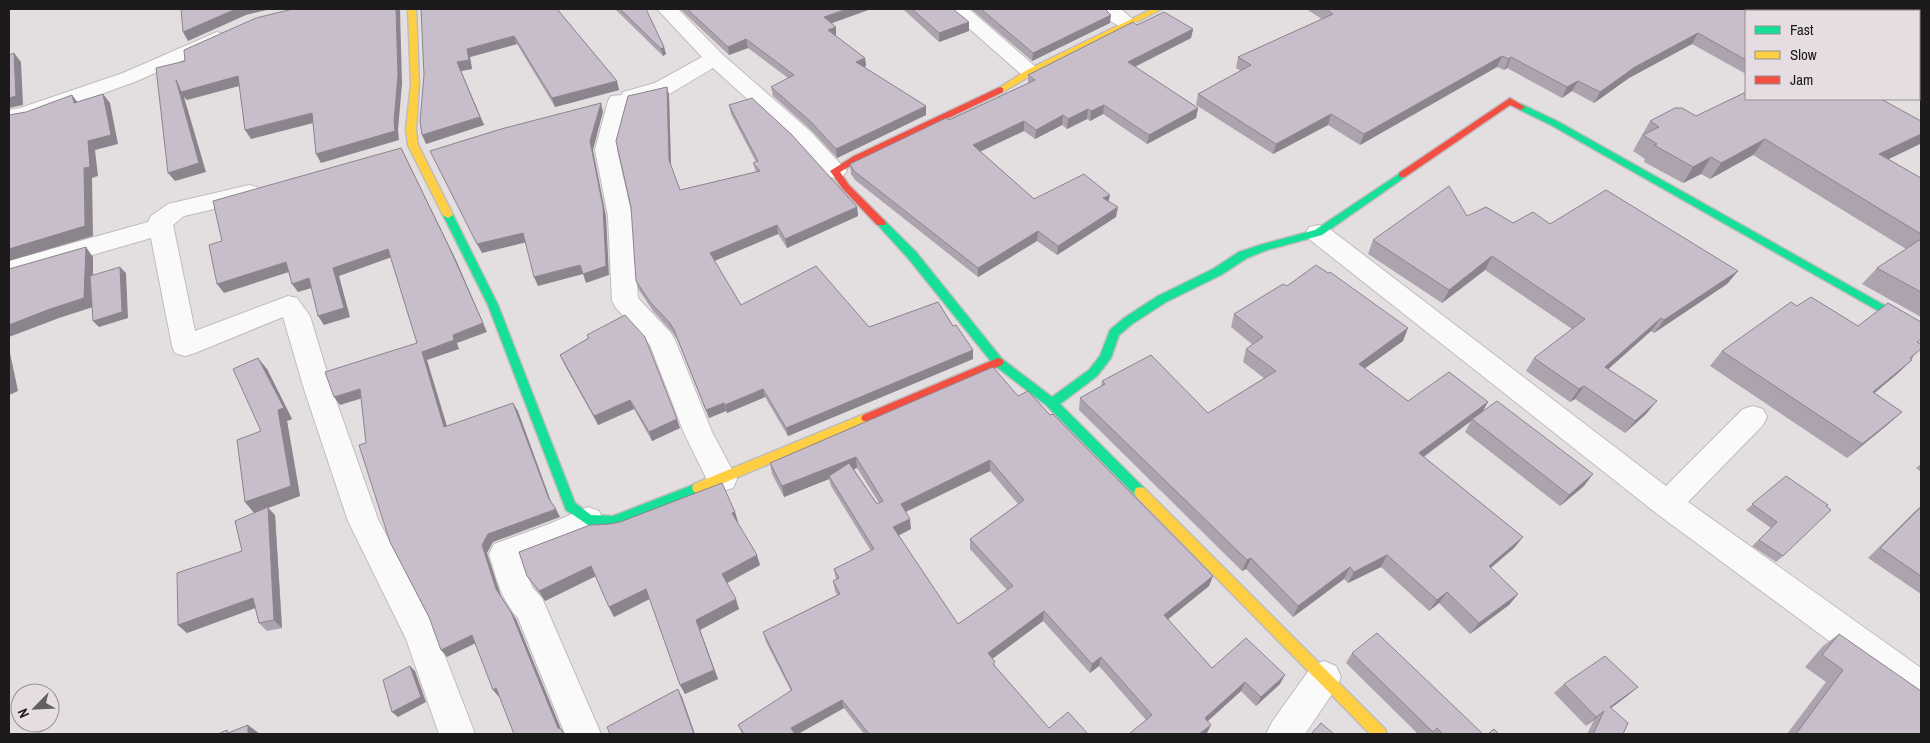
<svg xmlns="http://www.w3.org/2000/svg" width="1930" height="743" viewBox="0 0 1930 743" font-family="'Archivo Narrow',sans-serif">
<style>
.lines{fill:none;stroke-linecap:round;stroke-linejoin:round}
.street-casing{stroke:#c0bcbe;stroke-width:2}
.fast-casing{stroke:#c0bcbe;stroke-width:3}
.slow-casing{stroke:#c0bcbe;stroke-width:3}
.jam-casing{stroke:#c0bcbe;stroke-width:3}
.street{fill:#fbfafa;fill-rule:evenodd}
.fast{fill:#16e098;fill-rule:evenodd}
.slow{fill:#ffcf43;fill-rule:evenodd}
.jam{fill:#f24e42;fill-rule:evenodd}
.wall{fill:#aca3ae;fill-rule:evenodd}
.shaded-wall{fill:#8c848d}
.building{fill:#c8bdca;stroke:#8c848d;fill-rule:evenodd}
</style>
<rect width="100%" height="100%" fill="#e3dfe1"/>
<g class="lines">
<defs>
<path id="street" d="M657,9h21l44,45 89,78 36,39 -4,5 -8,2 -8,-2 -32,-34 -82,-74 -42,25 -42,10 -12,47 15,66 6,82 33,35 4,7 37,92 25,47 -4,9 -11,3 -11,-3 -27,-55 -34,-88 -34,-37 -4,-7 -4,-85 -13,-66 13,-49 3,-5 11,-1 1,-3 32,-9 47,-26z
M947,9h22l68,59 4,4 -4,4 -7,2 -7,-2z
M1099,9h22l16,14 -3,4c-13,4 -27,-7 -35,-18z
M217,32l7,2 3,4 -3,4 -87,39 -104,38 -24,5v-14l11,-2 103,-35z
M249,185l8,2 4,6 -4,6 -73,17 -11,9 22,106 93,-35 9,2 13,18 22,73 46,130 55,106 42,109h-36l-33,-95 -58,-118 -44,-132 -21,-72 -88,36 -10,3 -10,-3 -3,-7 -21,-108 -142,41v-18l139,-39 3,-6 17,-12z
M1318,225l9,2 339,259 77,-77 10,-3 10,3 4,8 -4,8 -75,77 233,166v36l-12,-4 -253,-187 -347,-274 -3,-6 3,-6z
M588,507l11,4 4,9 -4,9 -28,14 -48,18 9,26 10,11 59,136h-36l-47,-116c-18,-20 -21,-39 -29,-64l5,-10 55,-20z
M1324,661l12,5 5,11 -5,11 -31,46h-39l6,-12 40,-56z"/>
<path id="fast" d="M1521,104l36,17 364,205v9l-370,-210 -33,-16 -1,-2z
M1402,172l3,1v4l-83,58 -55,15 -20,8 -26,17 -55,27 -34,22 -13,11 -8,23 -14,18 -37,28 84,84 2,4 -2,4 -4,1 -4,-1 -90,-91 -52,-40 -86,-107 -32,-35 1,-2h8l31,31 86,107 50,38 37,-27 11,-14 10,-26 14,-12 34,-22 55,-27 26,-17 21,-7 55,-15z
M448,212l5,3 45,90 77,198 16,12 22,1 85,-33 4,1 2,4 -2,4 -89,34 -25,-1 -22,-15 -78,-205 -45,-90z"/>
<path id="slow" d="M408,9h8l3,75 -3,46 2,15 35,70 -5,3 -5,-3 -35,-70 -2,-15 5,-46z
M1152,9h10l-129,65 -30,18h-6l-1,-2 31,-20z
M867,413l4,2 2,3 -2,3 -169,71 -4,1 -4,-1 -2,-4 2,-4z
M1140,487l4,1 241,241 2,5h-17l-234,-238 -2,-4 2,-4z"/>
<path id="jam" d="M1000,87l3,1v4l-143,68 -20,12 9,13 36,36 1,2 -1,2h-8l-34,-36 -13,-18 24,-15z
M1510,98l15,9 -4,3 -11,-5 -105,72h-6v-4z
M998,358l4,1 2,3 -2,3 -131,56h-8l-2,-3 2,-3z"/>
</defs>
<use href="#street" class="street-casing"/>
<use href="#fast" class="fast-casing"/>
<use href="#slow" class="slow-casing"/>
<use href="#jam" class="jam-casing"/>
<use href="#street" class="street"/>
<use href="#fast" class="fast"/>
<use href="#slow" class="slow"/>
<use href="#jam" class="jam"/>
</g>
<path class="wall" d="M557,9l60,72 2,9 -64,17 -38,-63 -47,13 2,12 -11,2 23,54 -58,19 -2,-69z
M615,9h31l18,38 2,7 -3,2z
M680,9h191l-40,14 5,12v1l29,22 1,8 -2,1 62,48 -89,43 -25,-27 -39,-35 -2,-9 17,-9 -40,-30 -19,7z
M903,9h50l16,22 -30,11z
M971,9h134l5,14 -78,38z
M1306,9h594l-154,2v63l-54,-30 -63,34 -35,25 -22,-12 -10,7 -55,-30 -3,2 -7,-3 -137,78 -32,-20 -55,29 -77,-49 2,-11 43,-23 -5,-3 2,-11 84,-38z
M1137,25l56,4 -2,9 -56,29 63,41 -2,10 -49,26 -44,-30 -13,7 -3,-2 -20,10 -5,-4 -27,14 -11,-8 -44,20 54,48 75,3 7,15 -59,38 -20,-14 -59,36 -123,-97 -4,-6 -1,-10 178,-80v-9z
M667,87l2,8 2,71 9,24 76,-18 -3,-9 3,-1 -25,-48 -2,-9 128,102 1,9 -71,32 -9,-14 -64,27 27,44 128,22 84,-1 20,24v9l-185,77 -23,-39 -38,16 -1,-2 -17,7 -32,-79 -5,-7 -19,-21 -14,-21 -3,-9z
M1696,116l224,28 -32,15 33,19v139l-59,-33 15,-16 29,-19 -153,-94 -43,24 -9,-5 -18,9 -39,-21 1,-3 -12,-8 17,-30z
M1467,216l46,7 37,1 188,47 -11,13 -73,49 -3,-2 -43,38 38,45 -21,19 -50,-34 -5,3 -44,-31 8,-13 38,-29 -87,-59 -43,33 -74,-49 5,-14z
M1287,286l116,55 -39,27 44,33 80,1 -6,10 102,74 -24,20 -95,-74 6,-11 -47,36 99,80 -9,11 -23,20 27,26 -9,11 -39,29 -31,-31 -10,8 -48,-44 -33,16 -4,-4 -51,38 -47,-48 -4,2 -163,-161 1,-12 21,-12 1,-5 106,32 56,-35 -21,-16 3,-13 7,-4 -22,-18 3,-13z
M1797,306l61,20 63,17 -9,16 -15,15 -23,19 28,19 -16,14 -39,32 -137,-92 12,-15z
M587,335l93,93 -28,13 -18,-32 -36,16 -34,-61 -4,-9 28,-17z
M267,369l25,50 -5,2 13,75 -32,12 7,7 7,113 -15,3 -8,-8 -4,-15 -68,25 -9,-8 64,-74 12,-39 -9,-10 16,-71z
M1018,396l32,19 163,161 -4,10 -41,33 44,49 68,16 -24,22 -15,-15 -33,30 -1,12 -61,-13 -47,-54 -9,7 -47,-52 -51,38 3,7 54,62 39,6h-224l-20,-26 -46,26h-56l-4,-9 53,-34 -25,-49 -3,-10 74,-37 -2,-4 -2,-10 3,-2 -2,-10 37,-18 -40,-65 -2,-7 -45,18 -12,-23 -2,-11zM857,468l22,35 -2,1 -23,-35zM990,471l28,33 -48,35v10l37,41 -49,34 -60,-89 13,-6 -5,-17z
M1921,464v8l-5,-4z
M1786,476l-3,80 -7,6 -24,-16 19,-18 -25,-18z
M1921,506v88l-53,-36 47,-47z
M735,512l3,10 -1,1 23,42 -33,18 12,26 -39,21 18,49 -33,15 -5,-9 -30,-86 -36,18 -5,-10 -13,-31 -51,25 -11,-15 -7,-10 82,-52z
M1839,634l82,100h-134l39,-52 -21,-15 18,-21z
M1352,653l131,81h-65l-72,-71z
M1564,684l74,3 -11,9 -16,12 12,26h-36l7,-14 -8,6 -32,-33z"/>
<path class="shaded-wall" d="M236,9h35l-25,6 -58,26 -5,-9z
M396,9h4l2,75 -4,46 1,10 -78,23 -5,-9 78,-33z
M847,9h24l-47,17v-9z
M1891,9h9l-4,2h-10z
M1111,15l-1,8 -78,38 1,-8z
M969,22v9l-30,11v-9z
M836,27v8l-7,3 -1,-8z
M1193,29l-2,9 -65,33 2,-9z
M1698,33l-6,11 -63,34 -35,25 6,-11 35,-25z
M514,36l3,8 -47,13 2,12 -11,2 23,54 -58,19 -4,-9 35,-73 10,-13z
M746,39l2,9 -19,7 -1,-8z
M664,47l2,7 -3,2 -2,-7z
M14,53l7,9 2,43 -14,3v-10z
M1502,56l-5,11 -137,78 4,-11z
M1511,57l-4,11 -3,2 5,-11z
M865,58l1,8 -10,5v-9z
M238,76l5,9 -56,15 -3,-3 22,75 -31,9 -7,-8 8,-93z
M617,81l2,9 -64,17 -3,-9z
M1578,81l-6,10 -10,7 5,-11z
M667,87l2,8 2,74 -2,-9z
M103,94l7,9 8,41 -23,6 3,26 -6,2 1,58 -84,25v-12l75,-81 4,-27z
M72,95l7,9 -5,-1z
M601,103l2,9 -10,38 13,66 3,59 -23,8 -3,-9 -45,12 -4,-9 46,-12 10,-124z
M1104,105l-1,9 -13,7 1,-10z
M926,106v9l-89,43 -1,-9z
M1198,108l-2,10 -49,26 2,-9z
M1088,109l-1,10 -20,10 1,-10z
M312,113l5,9 -66,17 -6,-9z
M1331,114l-3,11 -55,29 3,-10z
M1063,115l-1,10 -27,14 1,-9z
M1024,121v10l-51,24v-10z
M1921,134v8l-1,2 -54,26 13,-16z
M1765,139l-12,16 -43,24 11,-16z
M401,148l55,112 31,72 -30,11 2,6 -32,11 23,76 -6,-9 -22,-75z
M1711,157l-10,17 -18,9 10,-16z
M1110,195l-2,9 -5,-6z
M857,207l1,9 -71,32 -2,-9z
M1118,207l-2,10 -59,38 1,-9z
M777,225l1,9 -66,28 -2,-9z
M1038,231l-1,10 -59,36v-9z
M523,233l4,9 -45,11 -5,-9z
M86,247l7,10v50l-34,11 -50,19v-12z
M388,249l4,8 -53,19 11,41 -26,8 -6,-9 15,-48z
M1492,256l-7,14 -43,33 7,-13z
M286,262l6,9 -68,22 -7,-9z
M120,267l6,6 2,45 -29,9 -6,-6z
M1738,271l-11,13 -73,49 10,-13z
M309,278l6,9 -17,5 -6,-8z
M1661,318l-10,13 -55,49 9,-13z
M1408,328l-5,13 -50,36 6,-13z
M9,348l9,43 -9,4z
M973,350v9l-185,77 -2,-8z
M258,358l9,11 25,50 -5,2 13,75 -32,12 7,7 7,113 -8,-8 -20,-107 -9,-11 46,-16z
M1912,360l-15,14 -39,33 15,-15z
M1584,386l-9,13 -5,3 9,-13z
M360,389l6,8 -26,8 -6,-8z
M763,389l2,8 -38,16 -2,-8z
M630,400l4,9 -36,16 -4,-9z
M1657,401l-11,13 -21,19 10,-12z
M1488,402l-7,12 -9,5 -1,2 -59,44 7,-12z
M513,403l5,8 35,96 -4,-8z
M724,403l2,8 -17,7 -3,-8z
M1902,412l-16,14 -39,32 15,-14z
M677,419l3,9 -28,13 -3,-9z
M856,457l1,11 -27,10 -1,-2v3l-45,18 -2,-11z
M990,460v11l-89,43v-10z
M1593,474l-9,12 -24,20 9,-11z
M556,509l4,8 -67,25 -6,11 14,43 15,23 47,115 -5,-6 -62,-139 -14,-44 6,-11z
M735,512l3,10 -3,2 -3,-11z
M910,519l1,10 -17,9 -1,-11z
M1523,537l-9,11 -34,29 9,-11z
M757,555l3,10 -35,19 -3,-10z
M1387,555l-6,12 -33,16 6,-11z
M1251,558l-5,11 -4,2 5,-11z
M591,566l5,10 -51,25 -6,-10z
M1350,567l-6,12 -51,38 5,-11z
M1213,576l-4,10 -48,39 3,-10z
M646,589l5,9 -37,19 -5,-10z
M1447,592l-8,11 -10,8 8,-11z
M1518,594l-9,11 -39,29 9,-11z
M253,598l8,8 -74,27 -9,-8z
M736,599l3,10 -39,21 18,49 -33,15 -5,-9 16,-65z
M1044,611l-1,10 -55,41v-9z
M472,635l6,7 -31,15 -6,-7z
M1101,657l-2,9 -9,7 2,-9z
M410,666l5,5 11,31 -28,15 -6,-5z
M1285,675l-5,9 -24,22 5,-9z
M1245,682l-4,9 -40,36 4,-9z
M1638,687l-11,9 -24,18 7,-7z
M496,688l6,7 -3,2 -6,-7z
M678,689l4,8 13,37h-1z
M842,700l2,8 -46,26h-5l-2,-6z
M1604,711l-10,9 -8,6 10,-9z
M248,725l12,9h-12z
M1211,725l-4,8 -1,1h-7z"/>
<path class="building" d="M181,9h55l-53,23z
M293,9h103l2,66 -4,46 1,10 -79,23 -4,-41 -67,17 -7,-54 -57,16 -5,-12 23,83 -31,10 -12,-105 29,-7 -1,-11 72,-32z
M421,9h136l60,72 -65,17 -38,-62 -47,13 2,11 -12,2 23,55 -58,18 -2,-14 4,-46z
M620,9h26l18,38 -3,2z
M687,9h160l-23,8 12,10 -8,3 37,28 -9,4 70,44 -90,43 -25,-27 -40,-35 23,-12 -48,-36 -18,8z
M912,9h41l16,13 -30,11z
M981,9h124l6,6 -78,38z
M1326,9h565l-5,2h-140v49l-48,-27 -63,34 -35,25 -22,-11 -11,6 -56,-30 -2,2 -7,-3 -138,78 -33,-20 -55,30 -78,-50 53,-29 -13,-8 95,-43z
M1164,12l29,17 -65,33 70,46 -49,27 -45,-30 -13,6 -3,-2 -20,10 -5,-4 -27,15 -12,-9 -51,24 61,54 50,-25 26,21 -7,3 15,9 -60,39 -20,-15 -60,37 -124,-97 -4,-7 96,-46 3,2 86,-40 -7,-5 105,-53 4,3z
M14,53l2,43 -7,2v-43z
M667,87l2,73 11,30 80,-19 -7,-8 5,-2 -29,-56 23,-7 40,37 65,72 -72,32 -8,-14 -67,28 31,52 75,-39 53,61 69,-25 15,24 3,-1 17,25 -187,78 -23,-39 -38,16 -1,-2 -18,7 -32,-80 -4,-7 -20,-21 -14,-21 -5,-74 -15,-66 12,-45z
M1746,92v7h135l40,22v13l-42,20 42,24v56l-156,-95 -44,24 -10,-6 -18,10 -39,-22 3,-1 -14,-9 16,-8 -9,-6 25,-13h7l14,8z
M103,94l8,41 -23,6 2,26 -6,1 1,58 -76,23v-134l17,-3 46,-17 2,8z
M601,103l-11,38 13,66 3,59 -23,8 -3,-9 -46,12 -11,-44 -46,11 -47,-93 71,-22z
M401,148l50,103 32,72 -30,12 1,5 -32,12 22,75 69,-24 36,96 7,10 -68,25 -6,11 14,44 15,23 47,116 3,1 3,5h-50l-18,-46 -3,2 -21,-55 -31,15 -12,-33 -39,-75 -31,-97 7,-2 -6,-54 -26,8 -9,-25 92,-29 -29,-94 -55,19 11,40 -26,8 -9,-38 -17,6 -6,-22 -69,22 -8,-39 13,-4 -9,-40z
M1449,186l18,30 19,-9 27,16 20,-11 17,12 56,-34 132,81 -74,49 -3,-2 -56,49 52,34 -22,20 -51,-35 -5,3 -45,-31 51,-39 -93,-63 -43,34 -76,-50z
M1921,239v53l-44,-24z
M86,247l-2,51 -34,11 -41,16v-56z
M1316,265l12,8 2,-1 78,56 -49,36 49,37 41,-29 39,30 -69,51 104,84 -34,29 29,28 -39,29 -32,-31 -10,8 -50,-45 -33,17 -4,-5 -52,39 -47,-48 -4,2 -167,-162 25,-14 -3,-3 49,-26 57,58 68,-42 -30,-22 17,-12 -29,-23 49,-30 4,2z
M120,267l2,45 -29,9 -3,-45z
M1811,297l47,29 30,-23 33,19v17l-4,3 4,2v5l-11,9 2,2 -39,32 29,20 -40,32 -140,-93 69,-49 6,4z
M625,315l20,22 32,82 -28,13 -19,-32 -36,16 -34,-61 29,-17 -2,-3z
M258,358l26,50 -6,2 13,76 -46,16 -8,-62 24,-9 -28,-62z
M993,367l25,29 10,-5 22,24 3,-1 160,162 -49,39 48,53 34,-30 39,37 -24,22 -16,-15 -40,36 6,7 -12,9h-70l23,-19 -51,-58 -9,7 -48,-53 -56,42 7,9 -2,2 56,64 19,-16 20,22h-219l-27,-34 -51,28 4,6h-51l-6,-9 54,-35 -29,-58 77,-38 -7,-13 6,-3 -5,-9 40,-20 -45,-73 20,-13 28,41 6,-3 -27,-44 -74,29 -12,-23zM990,460l34,40 -54,39 43,47 -55,38 -65,-97 17,-8 -9,-15z
M1497,401l96,73 -24,21 -97,-76z
M1786,476l42,29 -2,1 5,4 -48,46 -24,-16 18,-18 -25,-18z
M722,483l13,29 -3,1 25,42 -35,19 14,25 -40,21 18,50 -34,15 -34,-96 -37,18 -18,-41 -52,25 -12,-15 -8,-24 71,-27 19,-1 11,-2z
M268,507l6,113 -15,3 -6,-25 -75,27 -1,-52 65,-22 -7,-30z
M1921,507v69l-41,-28z
M1377,633l106,101h-40l-6,-6 -4,4 -81,-79z
M1839,634l82,57v43h-125l47,-64 -21,-15z
M1605,656l33,31 -28,20 18,16 -5,11h-30l11,-23 -8,6 -32,-33z
M410,666l11,31 -29,15 -9,-32z
M678,689l16,45h-84l-3,-7z
M1321,723l13,11h-23z
M248,725v9h-30l9,-4 1,3z
M1494,729l5,5h-11z"/>
<rect width="1930" height="743" fill="none" stroke="#1d1a1c" stroke-width="20"/>
<rect x="1745" y="10" width="175" height="90" fill="#e5dde1" stroke="#958f92"/>
<rect x="1755" y="26" width="25" height="8" fill="#16e098" stroke="#958f92"/>
<text x="1790" y="35" font-size="15" fill="#1d1a1c">Fast</text>
<rect x="1755" y="51" width="25" height="8" fill="#ffcf43" stroke="#958f92"/>
<text x="1790" y="60" font-size="15" fill="#1d1a1c">Slow</text>
<rect x="1755" y="76" width="25" height="8" fill="#f24e42" stroke="#958f92"/>
<text x="1790" y="85" font-size="15" fill="#1d1a1c">Jam</text>
<g transform="translate(35 708) rotate(246)"><circle r="24" fill="#e5dde1" stroke="#958f92"/>
<path d="M0-4L9 19L0 12L-9 19Z" fill="#625f61"/>
<text y="-8" font-size="14" font-weight="bold" text-anchor="middle" fill="#1d1a1c">N</text>
</g>
</svg>
